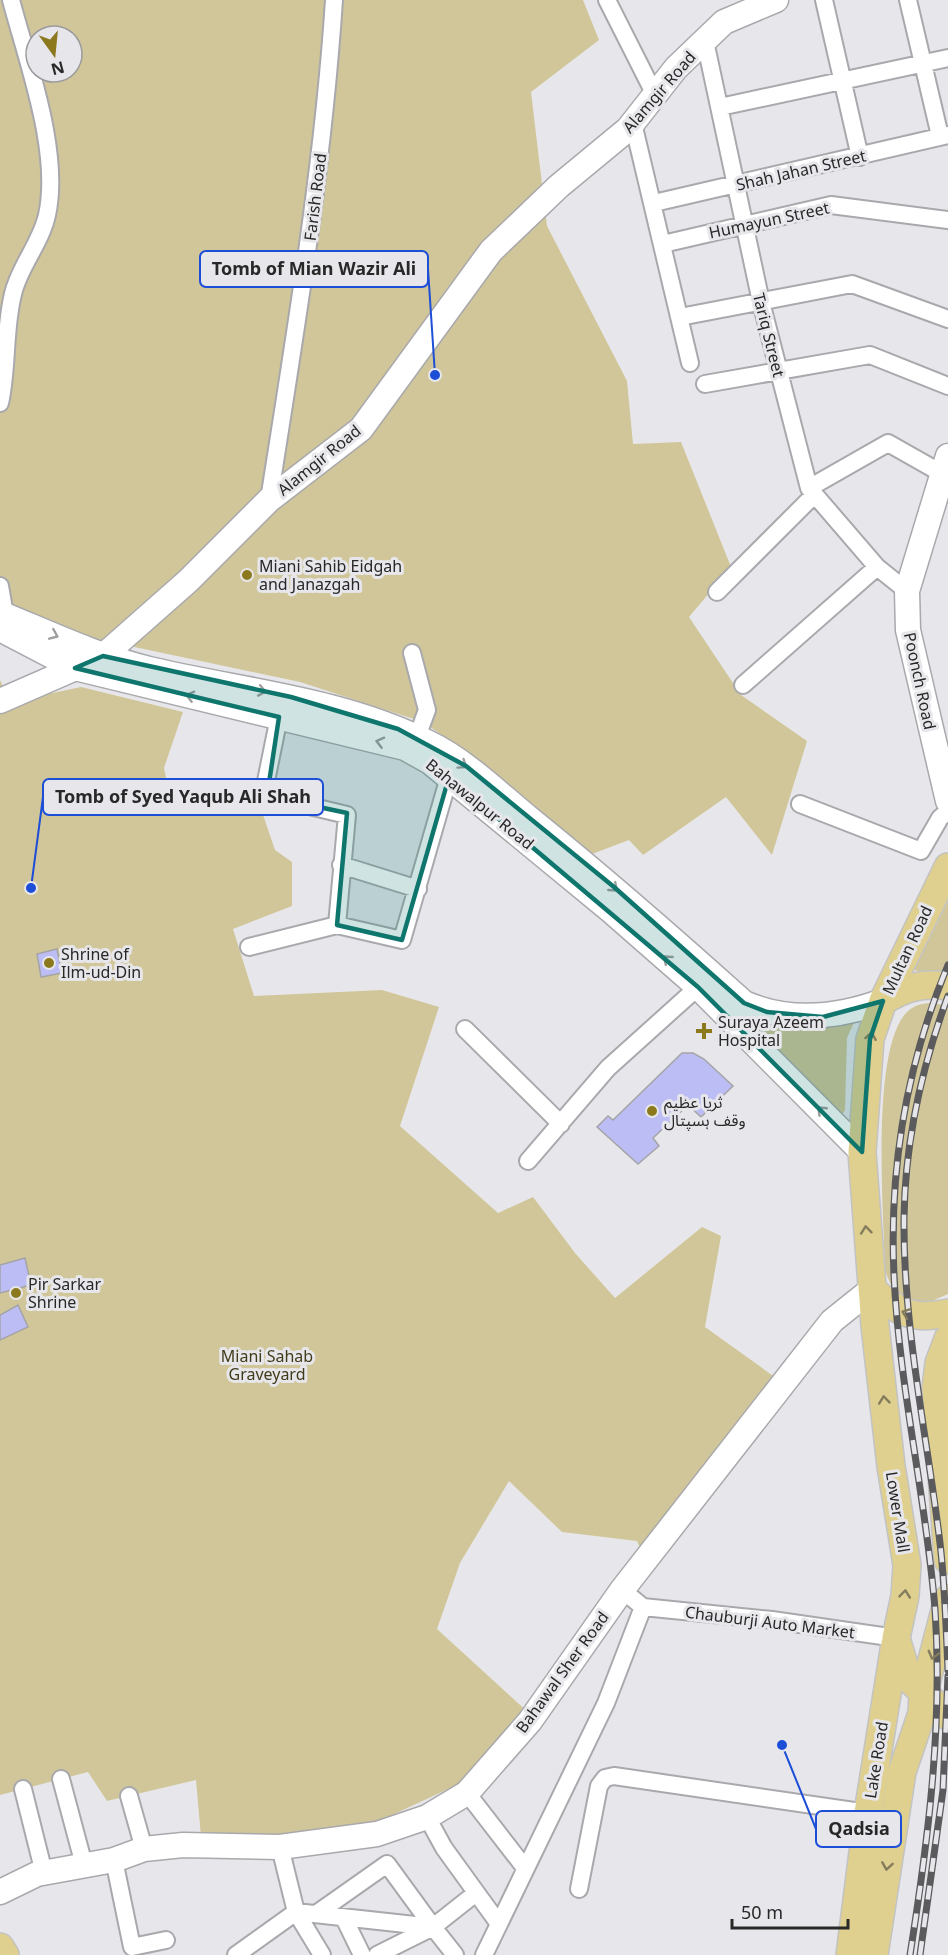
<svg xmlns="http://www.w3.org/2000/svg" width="948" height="1955" viewBox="0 0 948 1955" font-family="'Noto Sans','Noto Sans Arabic',sans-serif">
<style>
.green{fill:#d1c699;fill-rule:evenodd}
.building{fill:#bcbdf4;stroke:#a4a4a7;stroke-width:1.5}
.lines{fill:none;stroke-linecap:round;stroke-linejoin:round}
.street-casing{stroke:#a9a9ad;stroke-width:20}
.secondary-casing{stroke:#a9a9ad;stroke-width:27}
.primary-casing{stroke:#c3c3c3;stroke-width:30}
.street{stroke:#fff;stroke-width:16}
.secondary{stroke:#fff;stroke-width:24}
.primary{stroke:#dfd08f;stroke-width:27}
.rail-casing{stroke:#5b5b5d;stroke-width:7}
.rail{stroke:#e7e7eb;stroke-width:4.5;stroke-dasharray:14;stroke-linecap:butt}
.oneway{stroke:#9e9e9f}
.oneway2{stroke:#847c5c}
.marked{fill:#0f766e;fill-opacity:0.2;stroke:#0f766e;stroke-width:4.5;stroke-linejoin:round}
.poi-dot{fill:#8c791e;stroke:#e7e7eb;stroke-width:2}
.labels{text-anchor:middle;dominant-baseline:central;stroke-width:6;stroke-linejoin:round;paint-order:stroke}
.street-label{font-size:16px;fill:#282829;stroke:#e7e7eb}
.poi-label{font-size:16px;fill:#282829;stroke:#e7e7eb;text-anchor:start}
.park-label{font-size:16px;fill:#423b1a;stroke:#e7e7eb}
.leader{fill:none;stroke:#1d4ed8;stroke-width:2}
.callout-dot{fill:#1d4ed8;stroke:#e7e7eb;stroke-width:2}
.callout{fill:#e7e7eb;stroke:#1d4ed8;stroke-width:2}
.callout-label{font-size:18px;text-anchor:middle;font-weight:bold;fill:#282829}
</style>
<rect width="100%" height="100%" fill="#e7e7eb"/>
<path class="green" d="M0,0h583l16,40 -68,52 16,134 80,155 6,63 48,-2 50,125 -42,50 52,78 66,46 -35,114 -46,-58 -83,58 -14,-15 -37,14 -104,-87 -65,-45 -123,-40 -227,-48 -73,-31zM36,36h36v36h-36z
M0,680l10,22 71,-15 102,25 -19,56 7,33 88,2 16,47 17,12v44l-59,23 21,67 128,-6 57,17 -39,119 98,87 35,-16 42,56 40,45 87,-71 19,9 -16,91 78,56 -138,177 -8,-19 -75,-9 -53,-51 -49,82 -23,66 93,85 -71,70 -84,39 -173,25 -6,-68 -89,21 -19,-29 -88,23z
M948,901v78l-34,-9z
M932,1003l16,3v288l-27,12 -27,-14 -9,-21c-1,-55 -15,-222 22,-259 7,-7 16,-9 25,-9z
M856,1018l-9,20 -2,72 -4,7 -78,-83 11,-13c29,12 53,6 82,-3z"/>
<path class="building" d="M57,949l5,24 -21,4 -4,-23z
M682,1053h11l11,6 29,27 -32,31 -13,-12 -35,33 6,8 -21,18 -41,-37 11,-11 5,4z
M25,1258l6,27 -31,8v-28z
M18,1305l10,22 -28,13v-25z"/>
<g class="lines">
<defs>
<path id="street" d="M607,0l48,95
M824,0l36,157
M908,0l32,136
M705,41l56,261 48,186 68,79 30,24
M720,107l228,-49
M633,123l57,240
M654,203l294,-68
M663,244l168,-39 117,15
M680,317l172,-33 96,35
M705,384l165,-29 78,31
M0,403c8,-36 4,-73 13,-109 6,-27 28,-51 34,-79 14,-63 -20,-154 -36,-215
M809,488l79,-45 53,30
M269,500c26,-166 54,-332 65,-500
M0,586l5,29
M717,592l97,-97
M412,653l15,57 -10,27
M743,685l134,-118
M279,717l-14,69 2,10 80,19 -10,110
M800,804l121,47 19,-33 8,-7
M341,865l77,24
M249,947l88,-22 65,15 47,-163
M465,1029l96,95
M528,1161l80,-93 90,-81
M643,1607l129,13 124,18
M61,1779l23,86
M23,1789l21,84
M467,1793l58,75
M129,1796l15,53
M427,1817l17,31 55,76
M280,1847l16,65 26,43
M114,1860l18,87 34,-7
M579,1889l20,-103 6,-8 9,-2 254,37
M316,1914l71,-50 46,63
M344,1918l18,37
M236,1955l60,-43 137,15 22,28
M377,1955l56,-28 43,-34
M484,1955l122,-252 37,-96 -21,-17"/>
<path id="secondary" d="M948,456l-41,135 1,39 40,171
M0,613c49,20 97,43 149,56 93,22 193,30 280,74 37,18 69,50 101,76 73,59 144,121 214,184 46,20 93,15 139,-2
M0,629l75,39 330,80 25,14 180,148 88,77 164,165
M0,701l103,-45 85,-75 81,-81 92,-71 130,-178 68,-65 69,-57 48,-61 48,-46 52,-22
M0,1892l37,-18 77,-14 30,-11 39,-4 97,2 97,-13 50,-17 40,-24 63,-72 92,-131 210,-269 40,-32"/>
<path id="primary" d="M948,986c-27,-3 -42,1 -65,15l-13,38 -8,113 13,174 16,140 16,99 -2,31 -9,42 12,40 40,38
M883,1001l65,-134
M872,1289c24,23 42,32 76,24
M948,1339l-9,24 -3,25 12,172
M0,1947l5,8
M850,1955l18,-142 27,-169
M874,1955l28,-183 20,-59 1,-19 25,-95"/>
</defs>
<use href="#street" class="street-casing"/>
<use href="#secondary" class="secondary-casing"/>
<use href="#primary" class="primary-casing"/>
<use href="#street" class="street"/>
<use href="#secondary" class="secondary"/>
<use href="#primary" class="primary"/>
<defs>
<path id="rail" d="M948,996c-26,70 -43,147 -44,222 -1,110 23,217 36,325 5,42 6,85 8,127
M910,1955c18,-114 33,-230 25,-346 -9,-112 -36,-222 -41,-334 -5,-107 13,-212 54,-310
M920,1955l23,-165 5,-114"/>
</defs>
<use href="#rail" class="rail-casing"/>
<use href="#rail" class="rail"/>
</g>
<defs><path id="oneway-chevron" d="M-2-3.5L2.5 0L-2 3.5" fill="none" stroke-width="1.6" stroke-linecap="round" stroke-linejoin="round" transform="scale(1.5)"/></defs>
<g class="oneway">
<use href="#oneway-chevron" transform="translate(54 635) rotate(23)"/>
<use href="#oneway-chevron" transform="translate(262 691) rotate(11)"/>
<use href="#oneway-chevron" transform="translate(190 696) rotate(-166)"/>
<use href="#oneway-chevron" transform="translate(380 742) rotate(-166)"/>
<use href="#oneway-chevron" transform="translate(463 765) rotate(35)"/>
<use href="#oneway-chevron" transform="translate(614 888) rotate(41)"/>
<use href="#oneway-chevron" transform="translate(667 959) rotate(-139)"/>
<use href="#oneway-chevron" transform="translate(821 1110) rotate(-136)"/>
</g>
<g class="oneway2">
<use href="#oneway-chevron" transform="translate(871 1036) rotate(-80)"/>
<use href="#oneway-chevron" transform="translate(866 1230) rotate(-96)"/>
<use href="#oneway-chevron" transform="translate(906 1313) rotate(-160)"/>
<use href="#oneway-chevron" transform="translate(884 1400) rotate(-96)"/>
<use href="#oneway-chevron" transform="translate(905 1594) rotate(-84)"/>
<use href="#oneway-chevron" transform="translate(933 1655) rotate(105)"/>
<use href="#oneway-chevron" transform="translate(887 1866) rotate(99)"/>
</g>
<path class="marked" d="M103,656l188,41 107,32 68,37 148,121 130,116 23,9 56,5 60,-16 -13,38 -8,113 -164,-165 -249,-210 -47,163 -65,-15 10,-112 -80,-17 12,-79 -204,-49z"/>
<g class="poi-dot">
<circle cx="247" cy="575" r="6"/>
<circle cx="49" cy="963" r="6"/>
<path d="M701 1022h6v6h6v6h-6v6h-6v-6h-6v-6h6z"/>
<circle cx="652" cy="1111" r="6"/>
<circle cx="16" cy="1293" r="6"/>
</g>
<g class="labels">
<g class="street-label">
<text transform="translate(659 92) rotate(-49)">Alamgir Road</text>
<text transform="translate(801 170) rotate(-13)">Shah Jahan Street</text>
<text transform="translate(315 197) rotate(-83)">Farish Road</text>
<text transform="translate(769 220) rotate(-12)">Humayun Street</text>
<text transform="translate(769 335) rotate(76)">Tariq Street</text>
<text transform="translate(319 460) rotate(-39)">Alamgir Road</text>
<text transform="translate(920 681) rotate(78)">Poonch Road</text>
<text transform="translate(480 804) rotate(39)">Bahawalpur Road</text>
<text transform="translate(907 950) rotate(-65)">Multan Road</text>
<text transform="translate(898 1512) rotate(81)">Lower Mall</text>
<text transform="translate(770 1622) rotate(7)">Chauburji Auto Market</text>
<text transform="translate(562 1672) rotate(-54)">Bahawal Sher Road</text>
<text transform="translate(876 1760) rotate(-81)">Lake Road</text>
</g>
<g class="poi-label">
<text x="259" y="566">Miani Sahib Eidgah<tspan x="259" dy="18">and Janazgah</tspan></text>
<text x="61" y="954">Shrine of<tspan x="61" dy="18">Ilm-ud-Din</tspan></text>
<text x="718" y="1022">Suraya Azeem<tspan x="718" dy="18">Hospital</tspan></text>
<text x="664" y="1102">ثریا عظیم<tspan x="664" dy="18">وقف ہسپتال</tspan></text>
<text x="28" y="1284">Pir Sarkar<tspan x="28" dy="18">Shrine</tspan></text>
</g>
<g class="park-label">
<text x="267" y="1356">Miani Sahab<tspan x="267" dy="18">Graveyard</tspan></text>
</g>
</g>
<path class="leader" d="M435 375L428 269M31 888L43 797M782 1745L816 1829"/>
<g class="callout-dot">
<circle cx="435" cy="375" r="6"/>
<circle cx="31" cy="888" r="6"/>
<circle cx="782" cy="1745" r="6"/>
</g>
<g class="callout">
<rect x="200" y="251" width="228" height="36" rx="6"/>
<rect x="43" y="779" width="280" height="36" rx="6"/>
<rect x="816" y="1811" width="85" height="36" rx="6"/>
</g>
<g class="callout-label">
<text x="314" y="275">Tomb of Mian Wazir Ali</text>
<text x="183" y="803">Tomb of Syed Yaqub Ali Shah</text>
<text x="859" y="1835">Qadsia</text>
</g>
<g transform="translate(54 54) rotate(165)"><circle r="28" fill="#e7e7eb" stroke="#9b9b9d" stroke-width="1.5"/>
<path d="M0-4.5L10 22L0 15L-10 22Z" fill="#8c791e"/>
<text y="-9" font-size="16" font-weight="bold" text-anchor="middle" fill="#282829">N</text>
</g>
<path d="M732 1919v9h116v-9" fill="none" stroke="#282829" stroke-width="3"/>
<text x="741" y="1919" font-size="18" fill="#282829" stroke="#e7e7eb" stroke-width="4.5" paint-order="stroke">50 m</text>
</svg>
